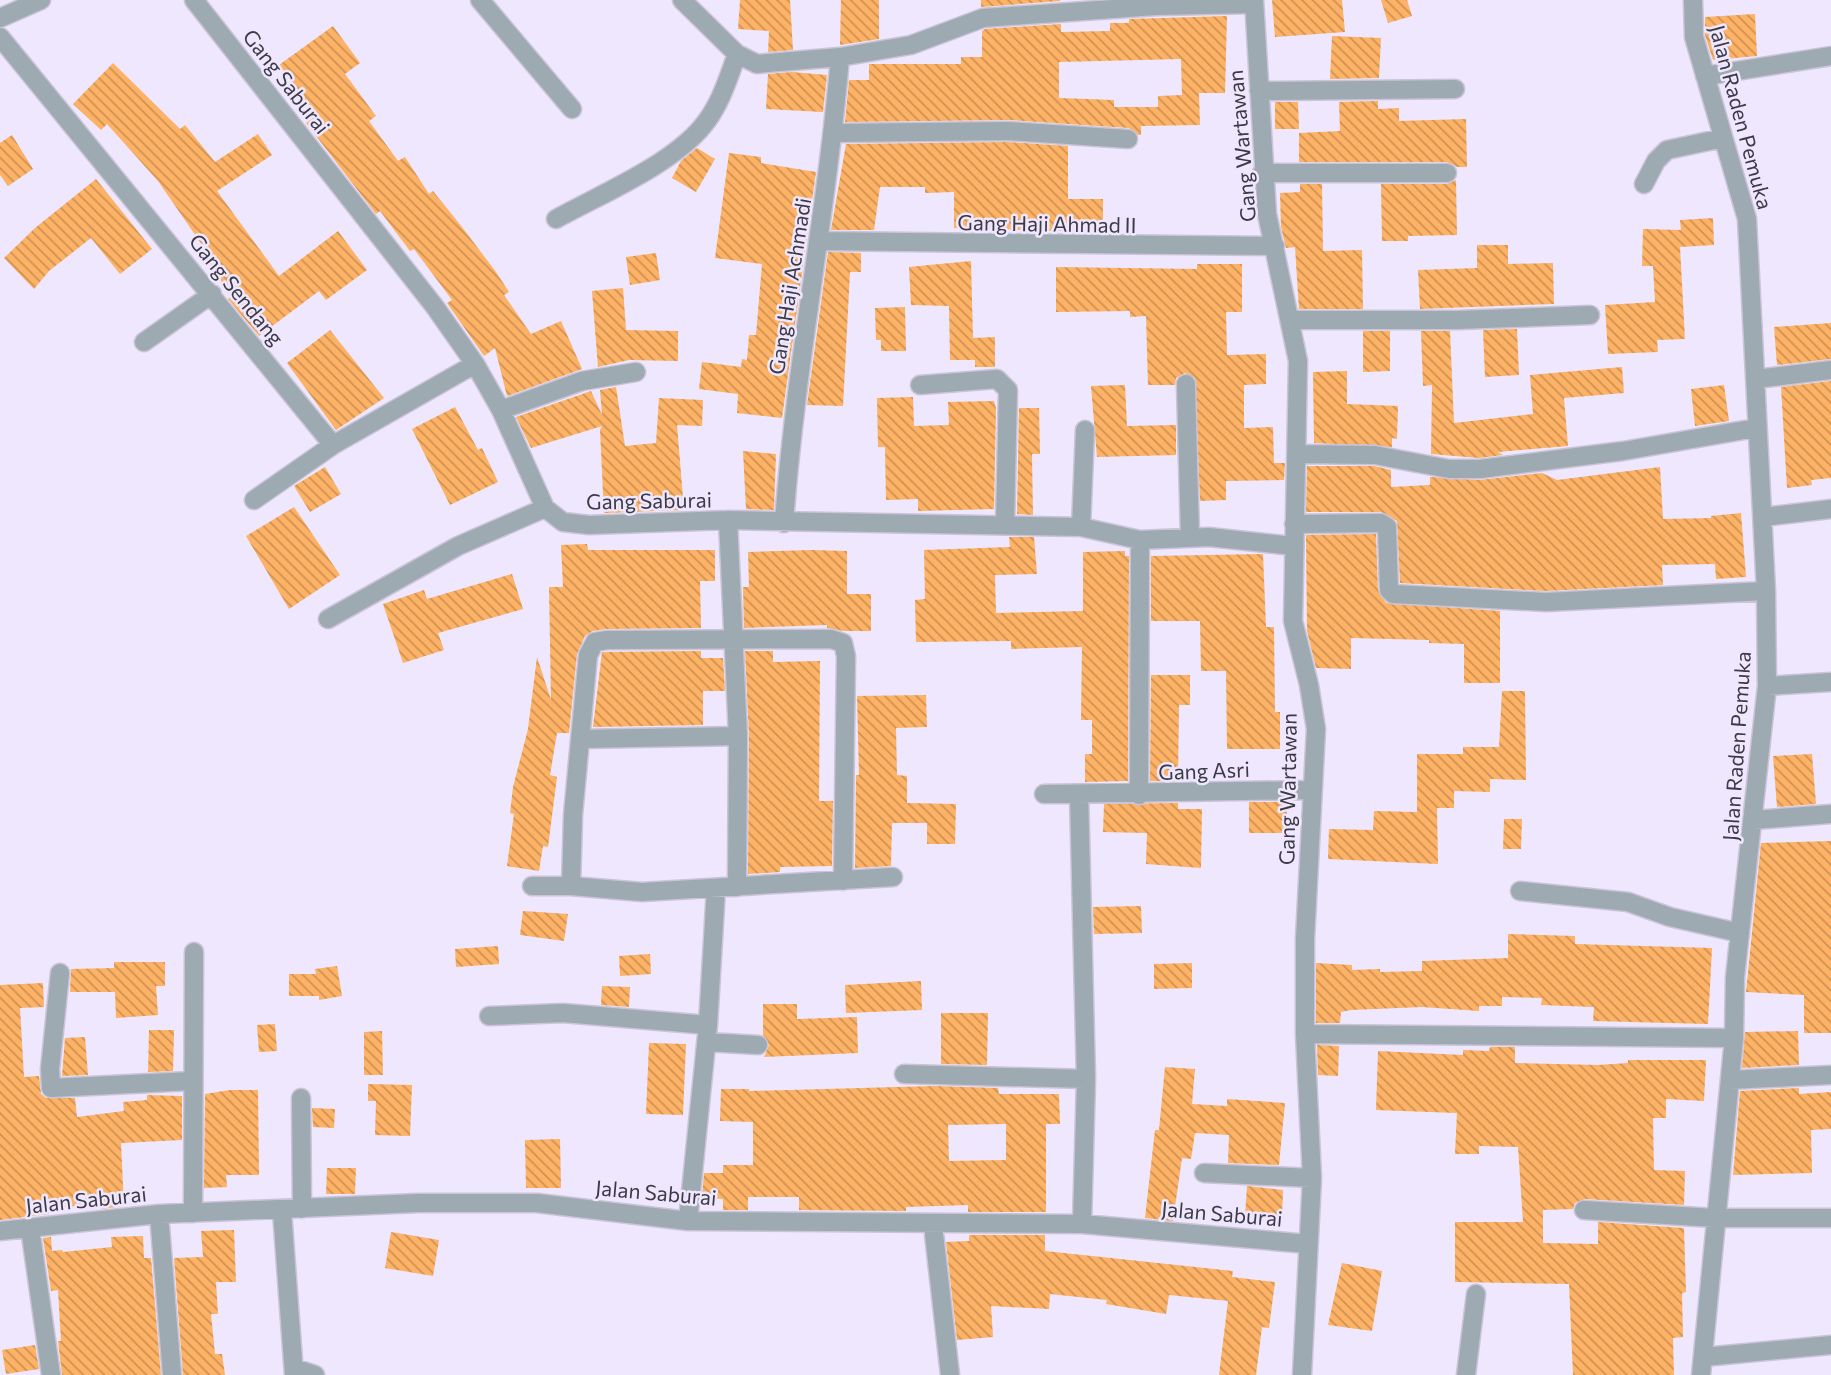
<svg xmlns="http://www.w3.org/2000/svg" width="1831" height="1375" viewBox="0 0 1831 1375" font-family="Commissioner,sans-serif">
<style>
.building{fill:url(#building-back-hatch);fill-rule:evenodd}
.lines{fill:none;stroke-linecap:round;stroke-linejoin:round}
.minor-casing{stroke:#cbc4d9;stroke-width:21}
.minor{stroke:#9daab1;stroke-width:18}
.labels{text-anchor:middle;dominant-baseline:central;stroke-width:5;stroke-linejoin:round;paint-order:stroke}
.street-label{font-size:21px;fill:#3d3a45;stroke:#eee7fe}
</style>
<defs>
<pattern id="building-back-hatch" width="6" height="6" patternUnits="userSpaceOnUse" patternTransform="scale(1.75)"><rect width="6" height="6" fill="#fdb265"/><path d="M-1 5l2 2M0 0l6 6M5-1l2 2" fill="none" stroke="#ce9255"/></pattern>
</defs>
<rect width="100%" height="100%" fill="#eee7fe"/>
<path class="building" d="M740,0h50l3,50 -25,2 1,-21 -31,-2z
M841,0h38v39l-39,6z
M981,0h79v1l-79,6z
M1272,0h70l3,32 -70,5z
M1381,0h26l5,16 -24,7z
M1755,14l2,42 -44,4 -8,-25v-18z
M1227,16l-2,77h-26l1,32 -59,1v9h-3l-9,-7 -120,-8 -164,2 4,-42h20v-16h92v-7h21v-26l3,-2 76,-5v8l49,-1v-8h19v-4zM1181,59l1,36 -24,1v11h-44v-7l-55,-2v-36z
M333,26l27,37 -15,11 31,42 -7,5 29,40 7,-4 24,37 4,-3 29,36 34,45 13,20 -5,3 27,39 30,-13 21,48 -75,27 -12,-48 -11,8 -37,-53 5,-3 -38,-51 -4,2 -30,-40 -4,3 -70,-91 10,-7 -37,-51z
M1332,36l49,2 -2,40 -49,1z
M113,63l67,66 5,-4 30,37 43,-28 14,21 -55,36 62,85 59,-45 29,39 -41,30 -7,-9 -60,45 -31,-37 4,-3 -28,-38 5,-3 -51,-74 -51,-57 -6,6 -28,-26z
M792,72l35,3 -4,37 -57,-3 2,-35z
M1378,101v8l21,-1v13l67,-2 1,48h-10l-10,-5h-148v-29l41,-2 -1,-29z
M1275,102h23l1,27h-24z
M12,135l21,34 -25,17 -8,-11v-32z
M1008,142l60,4v53h35v33l-149,-4v-36l-29,1v-6h-45l-6,43h-43l15,-86z
M697,148l18,11 -19,33 -24,-14 9,-17z
M729,153l32,4v6l55,9 -34,246 -45,-5 1,-19 -39,-5 3,-27 39,5 1,-8 5,1 2,-25h7l6,-71 -47,-6z
M96,179l56,70 -32,25 -29,-36 -42,33 -15,18 -30,-31 31,-30z
M1456,180l1,55 -49,1v5h-26l-1,-57h66z
M1300,184h22l1,67 39,-1 1,59h-64l-4,-62 -9,1 -5,-21 -1,-34 20,-1z
M1713,218l1,27 -34,2 5,92 -28,1 1,12 -50,2 -3,-49 50,-3 -2,-36h-11l1,-37 38,1 -1,-10z
M1477,245h31v19l45,-1 1,41 -134,5 -2,-39 59,-2z
M828,252l33,1v19h-11l-7,134 -36,-1z
M656,253l4,27 -30,5 -4,-28z
M971,261l2,77 22,-1v30h-20v-7h-25l-1,-54 -38,-1 -2,-38z
M1197,264h45v48h-16l1,43 39,-1v30l-22,1v43l29,-1 1,36h11l-1,17 -58,1v19l-26,1 -5,-123 -10,-5 -9,5 -1,7h-27l-2,-69 -16,1v-6l-74,1v-45l141,2z
M623,288l3,42 52,1v30l-49,-1 -31,7 -6,-76z
M905,307l1,44h-25v-11h-5l-1,-32z
M1831,323v36l-54,6 -3,-38z
M1517,329l2,46 -34,2 -2,-47z
M330,330l54,68 -48,32 -49,-67z
M1363,331h27v40l-27,1z
M1421,331h29l4,92 79,-9 -3,-39 92,-8 2,26 -60,5 4,48 -70,6 5,3 -24,3 -48,-4 1,-69 -9,1z
M1347,371v33l51,2 -1,33 -5,-1v9l-78,-4 -1,-71z
M1831,381v97l-20,2 1,5 -25,3 -6,-101z
M1125,385l2,41 49,-1v30l-79,2 -6,-71z
M1724,385l5,36 -34,5 -4,-37z
M616,387l9,59 31,-3 3,-45 44,2 -1,26 -25,-1 7,85 -80,3 -4,-83 2,-4 -71,22 -15,-31 75,-26 11,24 -2,-25z
M913,397l1,29 35,-1 -1,-23 46,-1 2,7 -2,101 -76,2v-12l-32,1 -1,-53h-7l-1,-49z
M455,407l23,43 4,-2 16,34 -48,23 -38,-76z
M1019,408h20l1,46h-8l1,61 -16,-1z
M743,451l33,3 -2,56 -28,-1z
M1307,466h67l17,4v17l39,-2v-8l50,3 62,-7 15,7 103,-13 3,52 48,-1v-2l30,-3 5,64 -30,2 -1,-15 -53,1 1,20 -117,6 -146,-8 -3,-62 -16,-9h-75z
M325,467l16,27 -31,18 -16,-26z
M294,507l46,68 -51,34 -43,-73z
M1376,534l2,56 8,13 114,8v72h-36v-39l-35,-1v-3l-78,-2v31l-35,-1 -9,-37 -1,-96z
M1009,537h25l3,37 -42,1 1,38 87,-2v-59l42,-1v5h4l-1,225 -43,1v-28h7v-34h-11l1,-73 -71,2v-8l-95,1 -1,-42 10,-1 -1,-49 86,-3z
M587,544l1,6h127v31h-15l1,47 -94,1 -14,2 -8,5 -8,18 -8,79h-12l-7,42 7,2 -9,70 -5,-1 -4,25 -32,-5 7,-52 -4,-1 3,-26 15,-58 9,-72 14,43 -2,-113h14l-2,-42z
M811,550l36,1v43h24v37h-27l-17,-3v-3l-83,3 -1,-41h6l-1,-35z
M1263,554l3,73h8l1,85h5v37h-53l-1,-78h-25l-1,-50h-49v-65z
M512,574l11,35 -85,24 6,17 -41,13 -20,-59 41,-14 3,9z
M701,651v7h22l2,33h-22v34l-110,2 9,-75z
M745,651h28v11l47,-1 -1,140h14l-1,65 -52,1v5l-32,2 1,-139z
M1151,675h39v30h-11l-1,76h-28z
M1502,691h23l1,89 -36,-1v13l-36,-1v17h-17l1,56 -110,-5 1,-30 44,1 1,-19 43,1v-58h46v-7h36z
M926,695l1,32 -31,1 1,47 10,1v27l49,1 -1,40h-28v-21h-35l-1,43 -36,2 1,-93h3l-2,-79z
M1812,754l4,50 -39,3 -4,-51z
M1249,802h38v31h-38z
M1178,803v6h24l-1,59 -55,-4 1,-31 -44,-1 1,-28z
M1504,819h18l-1,30h-18z
M1831,841v192h-27v-38l-58,-3 15,-149z
M1141,906l1,27 -48,1 -1,-27z
M523,911l45,3 -4,27 -44,-6z
M1508,934l67,2v8l137,4 -4,76 -115,-3 1,-14 -53,-2 1,-7 -40,-1v9h-23v5l-57,-4 -71,3 -10,2 -1,11h-24v-60l36,2v5l28,-1v3l42,-1v-10l86,-3z
M498,946l1,18 -43,3 -1,-18z
M650,954l1,20 -31,2 -1,-20z
M114,962h51v24h-9l2,29 -42,3 -1,-26h-45l1,-23 43,-1z
M1192,963v25l-38,1v-25z
M337,966l5,30 -23,4v-4h-30v-22h27l-1,-5z
M921,981l1,29 -76,3 -1,-28z
M43,983l1,24 -24,1 4,69 15,-1 2,18 5,4h29l2,19 47,-6 -1,-9 24,-2v-5l35,1v44l-61,3 3,63 -23,3v-6l-52,6v5l-49,6v-235z
M602,986l28,1 -1,20 -28,-2z
M763,1004h34v15l60,-2 1,36 -94,4 5,-12 -6,-10z
M941,1013h47l-1,52 -46,-1z
M275,1024l2,27 -18,1 -2,-27z
M149,1030h25l-1,41 -25,1z
M382,1031l1,44h-19v-43z
M1798,1031l1,34 -57,3 3,-36z
M85,1037l3,38 -26,1 3,-38z
M649,1043l37,1 -3,71 -37,-1z
M1317,1045l22,1 -1,30 -20,-1z
M1490,1047h25v16l83,2 30,-2v-3h78l-2,41 -38,-2v19h-13l1,52 31,1 -1,34 -99,-6 -10,4 -2,6 -30,1v33l55,1v-22l86,6 2,64 -4,1 1,44 -10,1 1,37h-101l-4,-91 -114,-2v-60h68l-5,-75 -39,-1v8h-24l2,-41 -81,-3 2,-59 85,4v-5l26,1z
M1165,1067l30,2 -3,35 35,2v-7l58,4 -6,62 -51,-2 1,-28 -34,-2 -4,26 -9,-1 -9,63 -28,-3 10,-88h4z
M368,1084l44,1 -2,51 -35,-1 1,-34h-8z
M933,1086l65,2 1,6h60l1,30h-14v88h-78v-7l-62,2v4l-107,-1v-13h-51v13h-25v-11l-21,-1 2,-25h19v-8h30v-43l-33,-1 1,-32h28v2zM1006,1124v36l-57,1 -1,-36z
M1799,1088v6l32,-2v37l-20,1 1,43 -79,2 7,-84z
M230,1090h28l1,85h-33l1,12 -23,1 1,-94z
M312,1108l23,1 -1,19 -21,-1z
M560,1139l1,49h-35l-1,-48z
M327,1168h29l-1,26h-29z
M1247,1186l36,4 -1,28 -37,-2z
M234,1230l2,52h-20l2,32h-7l4,40h7l3,21h-42l-9,-117 29,-1 -2,-26z
M391,1232l48,8 -6,36 -48,-8z
M969,1235h76v16l188,20 -1,6 43,5 -6,46 -7,-1 -6,48h-37l9,-74 -59,-6 -3,19 -60,-10 1,-4 -57,-6 -1,15 -58,-3 2,31 -36,3 -11,-98 23,-1z
M143,1236l1,22h7l10,117h-99l-4,-34h3l-3,-51 -7,1 -8,-53 8,-1 1,14 10,-1 1,2 49,-5 -1,-10z
M1342,1263l40,8 -10,60 -44,-6z
M35,1345l4,24 -33,5 -4,-24z"/>
<g class="lines">
<defs>
<path id="minor" d="M194,0l241,307 40,57 26,46 44,98 18,14 26,3 139,-5 353,7 59,13 69,-3 84,9
M480,0l92,109
M682,0l55,54 20,10 83,-7 71,-12 72,-27 173,-12 98,-2
M1254,0l13,214 31,147 -5,260 16,64 7,44 -11,210v95l7,144 -10,197
M1693,0l1,37 53,182 19,372 1,95 -32,291 -1,61 -33,337
M0,18l41,-18
M0,37l333,408 142,-81
M1705,76l126,-20
M1259,91l196,-2
M834,133l174,-2 120,8
M1262,173h185
M1644,184l12,-23 11,-11 56,-12
M556,219c45,-25 113,-53 146,-92 18,-21 26,-48 35,-73
M818,241l457,5
M1290,320h168l132,-5
M144,342l68,-48
M1756,379l75,-9
M1186,384l4,153
M920,385l77,-6 11,11 -3,135
M501,410l81,-29 54,-9
M1296,454l79,1 74,14h31l143,-18 133,-23
M254,500l79,-55
M1763,517l68,-8
M728,520l10,216 -1,151
M784,523c11,-156 43,-310 56,-466
M1294,524l87,-1 6,4 2,63 4,4 153,8 220,-11
M1081,527l4,-97
M328,619l130,-73 87,-38
M1767,686l64,-4
M582,739l156,-3
M1044,794l268,-4
M1079,794l7,285 -4,145
M1139,795l1,-255
M1754,820l77,-6
M532,886h39l71,6 251,-15
M571,886l2,-71 15,-160 7,-13 12,-2 224,-1 12,4 3,13 -3,225
M1520,891l108,11 42,15 70,16
M60,973l-10,96 1,19 140,-7
M489,1016l74,-3 145,12
M1305,1034l429,4
M707,1042l51,3
M904,1074l182,5
M1730,1080l101,-5
M301,1098l1,111
M1204,1173l108,5
M1584,1210l131,8h116
M282,1211l12,164
M193,1213l1,-261
M159,1214l13,161
M688,1221l20,-196 8,-137
M933,1225l17,150
M30,1228l21,147
M0,1231l159,-17 259,-11h119l151,18 394,3 226,20
M1704,1357l127,-12
M294,1368l21,7
M1466,1375l10,-81"/>
</defs>
<use href="#minor" class="minor-casing"/>
<use href="#minor" class="minor"/>
</g>
<g class="labels">
<g class="street-label">
<text transform="translate(287 81) rotate(52)">Gang Saburai</text>
<text transform="translate(1742 117) rotate(75)">Jalan Raden Pemuka</text>
<text transform="translate(1241 146) rotate(-95)">Gang Wartawan</text>
<text transform="translate(1047 223) rotate(1)">Gang Haji Ahmad II</text>
<text transform="translate(789 286) rotate(-81)">Gang Haji Achmadi</text>
<text transform="translate(237 289) rotate(51)">Gang Sendang</text>
<text transform="translate(649 500) rotate(-1)">Gang Saburai</text>
<text transform="translate(1736 746) rotate(-86)">Jalan Raden Pemuka</text>
<text transform="translate(1204 770) rotate(-2)">Gang Asri</text>
<text transform="translate(1287 789) rotate(-89)">Gang Wartawan</text>
<text transform="translate(656 1192) rotate(5)">Jalan Saburai</text>
<text transform="translate(86 1199) rotate(-6)">Jalan Saburai</text>
<text transform="translate(1222 1213) rotate(5)">Jalan Saburai</text>
</g>
</g>
</svg>
